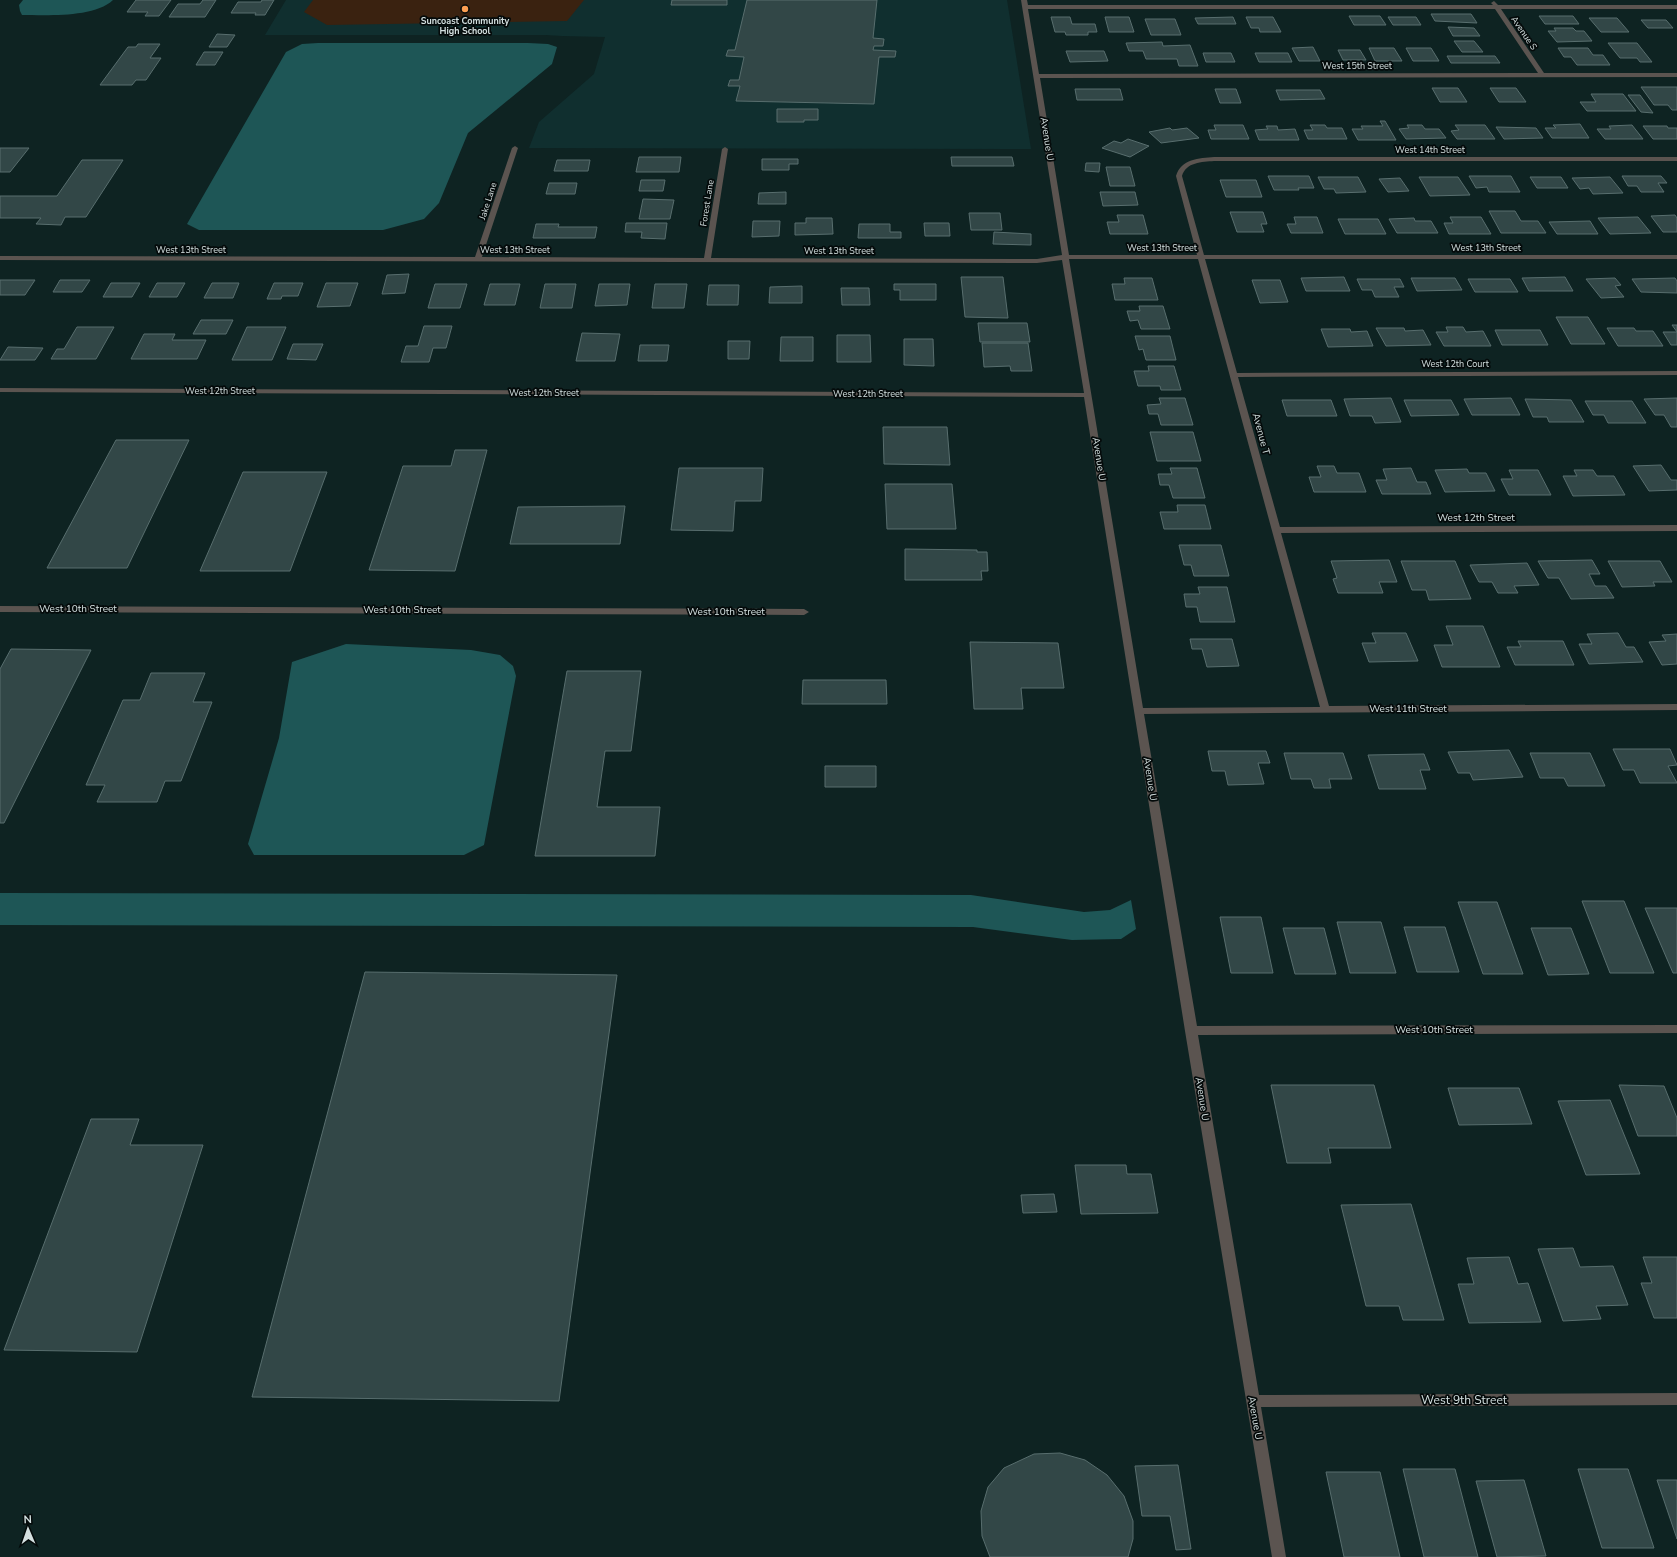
<svg xmlns="http://www.w3.org/2000/svg" width="1677" height="1557" viewBox="0 0 1677 1557" font-family="'Nunito Sans',sans-serif">
<style>
.built{fill:#102f2f}
.green{fill:#3a2210}
.water{fill:#1e5656}
.building{fill:#324747;stroke:#586e6e}
.lines{fill:none;stroke-linecap:round;stroke-linejoin:round}
.minor{fill:#5b5450;fill-rule:evenodd}
.poi-dot{fill:#fb9e52;stroke:#040a0a;stroke-width:1.5}
.labels{text-anchor:middle;dominant-baseline:central;stroke-width:3.5;stroke-linejoin:round;paint-order:stroke}
.far-poi-label{font-size:9px;font-weight:bold;fill:#d4e0e0;stroke:#040a0a}
.far-street-label{font-size:9px;fill:#d4e0e0;stroke:#040a0a}
.street-label{font-size:10px;fill:#d4e0e0;stroke:#040a0a}
.near-street-label{font-size:12px;fill:#d4e0e0;stroke:#040a0a}
</style>
<rect width="100%" height="100%" fill="#0e2322"/>
<path class="built" d="M286,0h721l24,149 -502,-1 10,-26 55,-48 11,-37 -43,-1 -16,-1h-281z"/>
<path class="green" d="M313,0h271l-17,21 -240,4 -23,-13z"/>
<path class="water" d="M23,0h90c-19,18 -66,15 -91,15l-2,-4 -1,-6z
M318,43h210l20,1 9,3 -5,17 -84,69 -29,70 -15,16 -41,11h-184l-12,-6 99,-172 16,-8z
M346,644l125,6 29,5 13,11 3,10 -32,169 -20,10h-210l-6,-11 31,-106 13,-76z
M0,893l971,2 113,17 26,-2 21,-10 5,29 -15,10 -49,1 -99,-13 -973,-2z"/>
<path class="building" d="M136,0h35l-12,16h-14l3,-4h-21z
M203,0h13l-11,17h-36l9,-13h22z
M262,0h12l-9,15h-10l1,-2h-25l7,-11h23z
M672,0h55v5h-56z
M747,0h130l-4,38 11,1 -1,7h-9l-1,4 23,1 -1,6h-16l-5,47 -138,-3 4,-15h-12l2,-6h9l5,-23 -18,-1 2,-6h7z
M1431,14h40l6,9 -42,-2z
M1349,16h31l6,9h-32z
M1539,16h34l6,8h-34z
M1051,17h19l2,7h23l2,8h-9v3h-22l-1,-3h-10z
M1105,17h24l5,15h-25z
M1233,17l3,7h-38l-3,-6z
M1246,17h27l8,15h-21l-1,-4h-8z
M1388,17h28l5,8h-28z
M1589,18h28l12,14h-28z
M1145,19h30l6,16h-30z
M1641,20h25l7,8h-25z
M1448,27l26,1 6,8h-27z
M1554,28h19l3,3h8l8,10 -35,1 -9,-11h8z
M217,34l18,1 -8,12h-18z
M1454,41h20l9,11h-21z
M1162,42l1,4 27,-1 8,21h-19l-2,-7h-31l-3,-8h-14l-3,-8z
M1608,43h29l15,19h-12l-3,-4h-17z
M138,44h22l-10,14h11l-15,22h-10l-4,5h-32l28,-38h8z
M1313,47l7,14h-21l-7,-13z
M1369,48h25l8,13h-27z
M1406,48h25l8,13h-26z
M1558,48h30l5,7h10l7,10h-33l-6,-8h-7z
M1338,50h22l6,10h-23z
M1066,51h38l4,10 -38,1z
M204,52h19l-8,13h-19z
M1203,53h28l4,9h-29z
M1255,53h33l4,9h-33z
M1447,56h48l5,7h-49z
M1641,87h36v23h-5l-4,-5h-14z
M1432,88h26l9,14h-27z
M1490,88h26l10,14h-27z
M1075,89h45l3,11h-46z
M1215,89h21l5,14h-21z
M1276,90h44l5,9 -45,1z
M1591,94h32l13,17h-49l-7,-9h16z
M1628,95h12l13,18 -12,-1z
M777,109h41v11h-14v2h-27z
M1380,121h5l11,19h-38l-6,-11h11l-2,-3h22z
M1580,124l9,14h-37l-7,-10h11l-3,-3z
M1214,125h29l6,14h-38l-3,-9h8z
M1310,125h15l2,3h15l5,11h-39l-4,-9h9z
M1407,125h15l3,4h14l7,9 -40,1 -7,-10 10,-1z
M1455,125h30l10,14h-38l-6,-8 8,-1z
M1632,125l11,14h-38l-8,-10h14l-2,-3z
M1266,126h11l1,4 17,-1 4,11h-40l-4,-10 13,-1z
M1643,126h24l1,2h9v11h-24z
M1496,127l40,1 7,10 -39,1z
M1170,128l2,2 15,-2 12,10 -38,5 -12,-11z
M1128,139l21,7 -19,11 -28,-9 12,-7 7,2z
M0,148h29l-19,24h-10z
M639,157h42l-2,15h-43z
M951,157h61l2,9h-62z
M762,159h36v5h-9v6h-27z
M82,160h41l-37,57h-21l-4,8 -25,-1 5,-6h-41v-22h57z
M557,160h33l-2,11h-34z
M1086,163h14l-1,9 -14,-1z
M1106,167h24l5,19h-25z
M1268,176h41l5,12h-16l1,2h-25z
M1469,176h42l9,16h-31l-2,-5 -11,1z
M1622,176h39l6,7h-9l6,9h-23l-4,-6h-9z
M1318,177h40l8,15 -30,1 -2,-4h-10z
M1419,177h39l12,18 -40,1z
M1530,177h31l7,11h-31z
M1610,177l13,16 -30,1 -4,-6 -9,1 -8,-11z
M1400,178l9,13 -21,1 -9,-13z
M641,180h24l-2,11h-24z
M1220,180h36l6,17h-36z
M549,183h28l-2,11h-29z
M786,192v12h-28l1,-11z
M1100,192h35l3,13 -35,1z
M643,199l31,1 -4,19h-31z
M1489,211h26l6,10h17l8,12h-45z
M1230,212h33l4,12h-6l3,8h-27z
M969,213h31l2,17h-31z
M1117,215h26l5,19h-38l-3,-12h12z
M1675,215l2,3v14h-14l-12,-16z
M1294,217h23l6,16h-32l-4,-9h9z
M1450,217h31l10,17h-42l-5,-11h9z
M1638,217l13,16 -41,1 -12,-16z
M806,218h26l1,16 -38,1v-12h11z
M1414,218l1,3h16l7,12h-41l-8,-14z
M1338,219h40l8,15h-41z
M753,221h27l-1,15 -27,1z
M1590,221l8,13h-41l-8,-12z
M626,223h41l-2,16 -24,-1 1,-6h-17z
M924,223h25l1,13h-25z
M536,224h23l-1,3h39l-2,11h-62z
M859,224h31v8h11v6h-43z
M994,232l37,2v11l-38,-1z
M409,274l-4,19 -23,1 5,-19z
M961,277h42l5,41 -43,-1z
M1344,277l6,14h-44l-5,-13z
M1565,277l8,14h-44l-7,-13z
M1124,278h28l6,22h-43l-3,-16h13z
M1411,278h44l7,12 -45,1z
M1615,278l6,7 -6,1 9,11 -23,1 -15,-19z
M1675,278l2,3v12l-36,-1 -9,-13z
M1357,279h43l4,8h-10l5,10h-24l-3,-7h-10z
M1468,279h42l8,13h-43z
M0,280h35l-10,15h-25z
M60,280h30l-8,12h-29z
M1252,280h28l8,22 -28,1z
M111,283h29l-8,14h-29z
M157,283h28l-8,14h-28z
M212,283h27l-6,15h-29z
M274,283h29l-5,13h-16l-1,3h-14z
M326,283h32l-8,23 -33,1z
M435,284h32l-7,24h-32z
M490,284h30l-5,21h-31z
M545,284h31l-4,24h-32z
M599,284h31l-3,21 -32,1z
M655,284h32l-3,24h-32z
M894,284h42v16h-36v-10h-6z
M709,285h30l-1,20h-31z
M802,286v17h-33l1,-16z
M841,288h28l1,17h-28z
M1139,306h24l7,23h-29l-3,-9 -8,1 -3,-10h13z
M1556,317h32l17,27h-34z
M201,320h32l-7,14h-33z
M978,323h49l3,19h-50z
M1672,325h5v20h-6l-8,-13h14z
M424,326h28l-6,22h-13l-4,14h-28l5,-16h12z
M77,327h37l-18,32h-45l6,-10h7z
M247,327h39l-14,33h-40z
M1446,327h17l3,5 17,-1 8,15h-47l-8,-14h12z
M1376,328h28l1,3 18,-1 8,15 -45,1z
M1607,328h27l2,3h17l10,15h-45z
M1321,329h29l1,3 16,-1 6,15 -45,1z
M1495,330h45l8,15h-46z
M582,333l38,1 -5,27h-39z
M144,334h31l-3,6h34l-9,19h-66z
M837,335h33l1,27h-34z
M1135,336h35l6,24h-30l-3,-11 -4,1z
M781,337h32v24h-33z
M904,339h29l1,27 -30,-1z
M728,341h22l-1,18h-21z
M982,343h46l4,28h-21l-1,-5 -26,1z
M293,344h30l-7,16 -29,-1z
M640,345h29l-2,16h-29z
M8,347l35,1 -8,12h-35z
M1148,366h26l7,24h-20l-1,-4h-22l-4,-15h15z
M1159,398h26l8,27h-32l-3,-11h-9l-2,-9 14,-1z
M1391,398l10,24 -26,1 -3,-7h-22l-6,-17z
M1511,398l9,17h-48l-8,-16z
M1677,398v29h-6l-7,-12h-9l-11,-16z
M1525,399l46,1 13,22h-35l-2,-5h-14z
M1282,400h49l6,16h-50z
M1404,400h47l8,15 -48,1z
M1585,401h47l14,22h-38l-4,-8h-11z
M883,427h64l3,38 -66,-1z
M1150,432h43l8,29h-44z
M116,440h73l-62,128h-80z
M455,450h32l-32,121 -86,-1 34,-104h48z
M1661,465l10,15h6v10l-28,1 -16,-25z
M1317,466h17l3,7h22l7,19h-52l-5,-15h12z
M679,468h84l-2,33h-26l-2,30 -62,-1z
M1170,468h27l8,30h-32l-4,-13h-9l-2,-11h14z
M1411,468l6,14h9l5,12h-49l-6,-14h11l-4,-11z
M1467,469l2,4h17l9,18 -50,1 -10,-22z
M1509,470h29l13,25h-42l-8,-16h12z
M1574,470h19l4,6h17l11,19 -52,1 -10,-20h14z
M243,472h84l-37,99h-90z
M885,484h67l4,45h-69z
M1177,505h28l6,24h-47l-4,-17h18z
M625,506l-5,38h-110l8,-37z
M1179,545h42l8,31h-35l-3,-11h-7z
M905,549l72,1v2h10l1,19h-7l1,9h-77z
M1389,560l8,22h-18l4,11h-45l-5,-14 4,-1 -6,-17z
M1592,560l8,14h-11l6,12h11l8,12 -43,1 -12,-21h-11l-10,-17z
M1401,561h54l16,38 -42,1 -3,-10h-14z
M1608,561h52l12,21h-19l2,4 -33,1z
M1527,563l12,22 -25,1 4,7h-20l-6,-11h-13l-9,-17z
M1198,587h29l8,35h-35l-3,-15h-11l-2,-13h16z
M1446,626h37l17,41h-58l-8,-22h19z
M1372,633h34l12,28 -49,1 -7,-19h14z
M1618,633l8,14h8l9,15 -54,2 -10,-20h13l-5,-10z
M1677,634v30l-15,1 -13,-23 17,-1 -4,-6z
M1190,639h42l7,27 -32,1 -5,-18h-10z
M1518,641h45l11,24h-59l-8,-18h14z
M970,642l88,1 6,45h-43l2,21h-49z
M11,649l80,1 -87,173h-4v-154z
M567,671h74l-10,80h-26l-8,56h63l-5,49h-120z
M151,673h54l-12,29h19l-31,79h-16l-8,21h-60l8,-17h-19l37,-85h17z
M803,680h83l1,24h-85z
M1613,749h57l7,16 -9,1 9,17h-37l-6,-13h-11z
M1509,750l14,27 -50,3 -3,-7h-12l-10,-21z
M1208,751h58l4,12h-12l6,21 -36,1 -3,-14h-13z
M1284,753h59l9,26h-23l2,9h-17l-3,-9h-20z
M1530,753h60l15,33h-37l-4,-8h-24z
M1424,754l6,16h-10l6,19h-47l-11,-34z
M825,766h51v21h-51z
M1582,901h42l30,72h-44z
M1458,902h39l26,72h-40z
M1645,908h32v65h-4z
M1220,917h41l12,56h-42z
M1337,922h44l15,51h-46z
M1404,927h41l14,45h-42z
M1283,928h41l12,46h-41z
M1531,928h40l18,46 -41,1z
M365,972l252,3 -58,426 -307,-4z
M1271,1085h103l17,63h-63l3,15h-44z
M1619,1085l45,1 13,32v18h-39z
M1448,1088h71l13,36 -73,1z
M1610,1100l30,74 -54,1 -28,-74z
M91,1119h48l-9,26h73l-66,207 -133,-2z
M1075,1165h51l1,9h24l7,39 -77,1z
M1054,1194l3,18 -34,1 -2,-18z
M1411,1204l33,116h-41l-4,-14h-33l-25,-101z
M1573,1248l7,19 33,-1 15,39 -32,1 5,13 -38,2 -25,-72z
M1509,1257l9,27 10,-1 13,39 -72,1 -11,-39h16l-7,-26z
M1643,1257h34v61h-23l-13,-35h11z
M1060,1453l25,7 22,15 17,21 9,25v18l-5,18h-138l-8,-21 -1,-25 7,-24 16,-19 30,-14z
M1178,1465l13,84 -15,1 -6,-34h-28l-7,-50z
M1403,1469h52l23,88h-54z
M1578,1469h50l26,79h-52z
M1326,1472h54l20,85h-56z
M1524,1480l22,76 -49,1 -21,-76z
M1657,1480h20v59z"/>
<g class="lines">
<path class="minor" d="M1021,0h6l1,5h465l-2,-2 3,-2 4,4h179v4h-176l43,64h133v4l-637,1 29,177h128l-21,-79c5,-17 23,-18 38,-19h463v4h-463c-12,1 -28,1 -32,15l22,79h473v4h-472l32,114 440,-2v4l-439,2 42,150 397,-2v6l-396,2 48,173 348,-2v6l-533,4 53,312 480,-1v8l-479,2 61,360 418,-2v12l-416,2 25,150h-14l-87,-526 -101,-634 -1084,-5v-4l1084,5 -22,-133 -25,3 -1037,-3v-4l475,1 37,-109 3,-2 3,2 -36,109 222,1 18,-109 3,-2 3,2 -17,109 326,1 25,-4zM1028,9h467l43,64 -499,1zM1069,259h129l122,448 -177,1z
M0,606l804,3 5,3 -5,3 -804,-3z"/>
</g>
<circle class="poi-dot" cx="465" cy="9" r="4"/>
<g class="labels">
<g class="far-poi-label">
<text x="465" y="21">Suncoast Community<tspan x="465" dy="10">High School</tspan></text>
</g>
<g class="far-street-label">
<text transform="translate(1524 33) rotate(56)">Avenue S</text>
<text x="1357" y="66">West 15th Street</text>
<text x="1430" y="150">West 14th Street</text>
<text transform="translate(488 201) rotate(-72)">Jake Lane</text>
<text transform="translate(707 203) rotate(-81)">Forest Lane</text>
<text x="1162" y="248">West 13th Street</text>
<text x="1486" y="248">West 13th Street</text>
<text x="191" y="250">West 13th Street</text>
<text x="515" y="250">West 13th Street</text>
<text x="839" y="251">West 13th Street</text>
<text x="1455" y="364">West 12th Court</text>
<text x="220" y="391">West 12th Street</text>
<text x="544" y="393">West 12th Street</text>
<text x="868" y="394">West 12th Street</text>
</g>
<g class="street-label">
<text transform="translate(1047 139) rotate(81)">Avenue U</text>
<text transform="translate(1261 434) rotate(75)">Avenue T</text>
<text transform="translate(1099 459) rotate(81)">Avenue U</text>
<text x="1476" y="518">West 12th Street</text>
<text x="78" y="609">West 10th Street</text>
<text x="402" y="610">West 10th Street</text>
<text x="726" y="612">West 10th Street</text>
<text x="1408" y="709">West 11th Street</text>
<text transform="translate(1150 779) rotate(81)">Avenue U</text>
<text x="1434" y="1030">West 10th Street</text>
<text transform="translate(1202 1099) rotate(81)">Avenue U</text>
<text transform="translate(1255 1418) rotate(80)">Avenue U</text>
</g>
<g class="near-street-label">
<text x="1464" y="1400">West 9th Street</text>
</g>
</g>
<g transform="translate(28 1529) rotate(358)" stroke="#040a0a" stroke-width="3" paint-order="stroke">
<path d="M0-3L7 15L0 10L-7 15Z" fill="#d4e0e0"/>
<text y="-6" font-size="11" font-weight="bold" text-anchor="middle" fill="#d4e0e0">N</text>
</g>
</svg>
